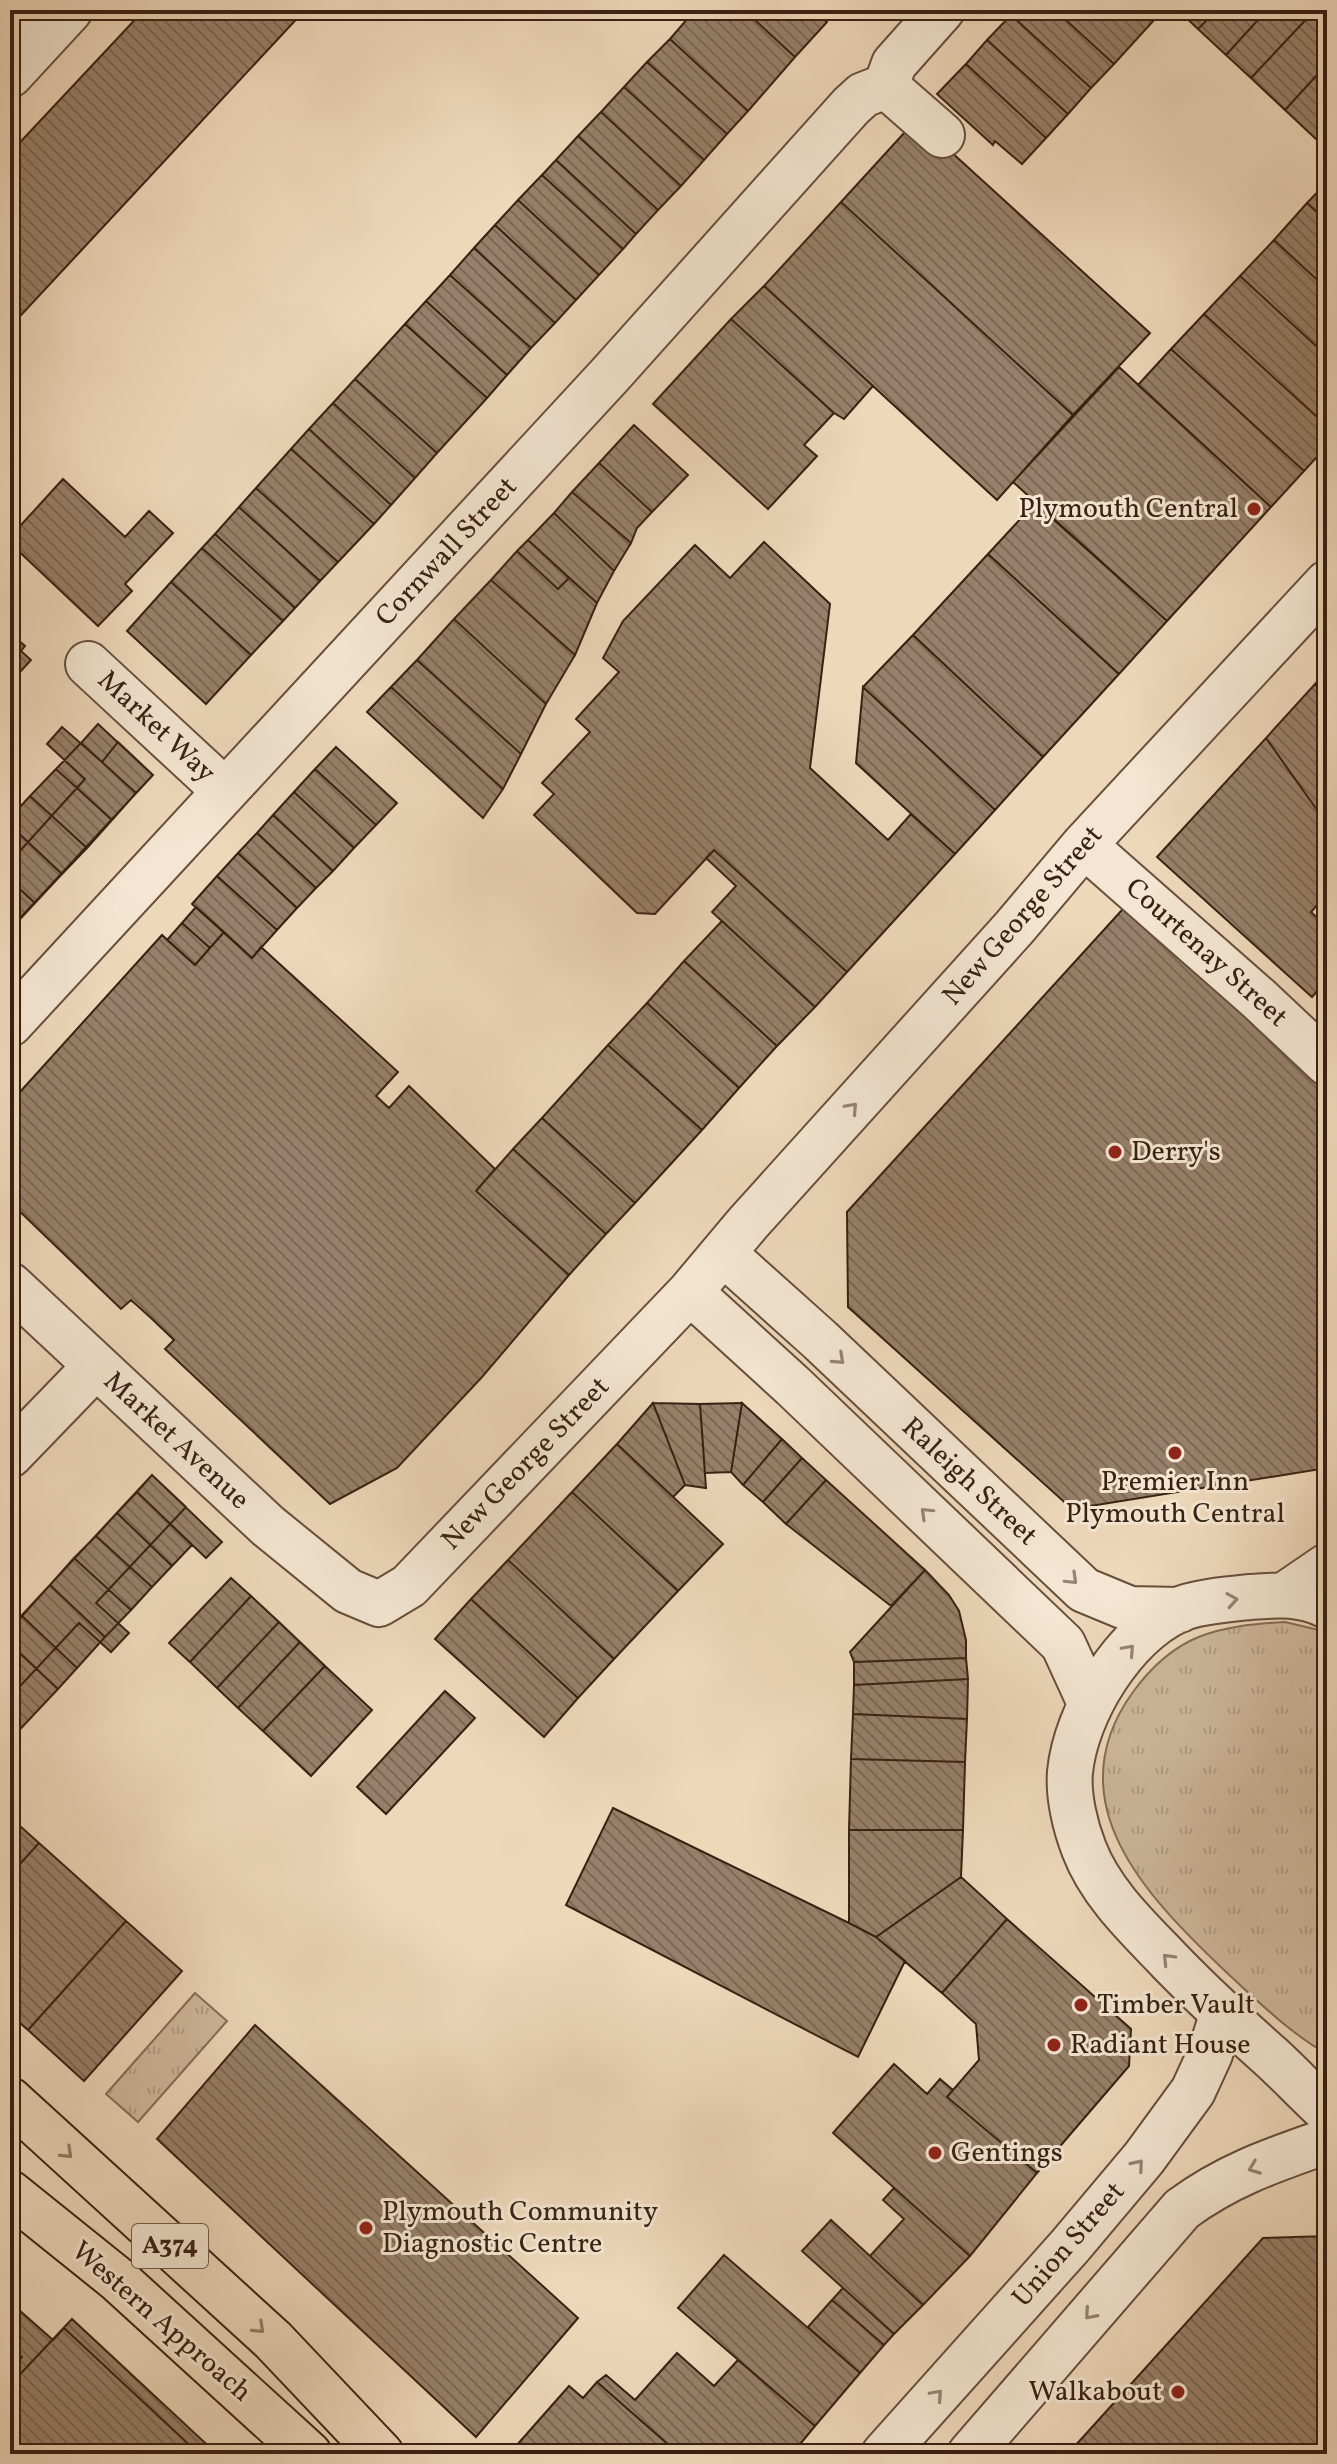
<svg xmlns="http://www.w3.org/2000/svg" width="1337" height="2464" viewBox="0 0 1337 2464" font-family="Vollkorn,serif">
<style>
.grass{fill:url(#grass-tufts);stroke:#846c58;stroke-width:2}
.building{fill:url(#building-back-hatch);stroke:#392012;stroke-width:2}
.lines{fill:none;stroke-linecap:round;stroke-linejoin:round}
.minor-casing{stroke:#664e3c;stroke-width:48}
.major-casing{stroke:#392012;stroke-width:48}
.minor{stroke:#f4e6d2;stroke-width:44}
.major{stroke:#eed8ba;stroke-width:44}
.oneway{stroke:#968372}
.oneway2{stroke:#947c66}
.poi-dot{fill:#8f2418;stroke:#f4e6d2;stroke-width:3}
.labels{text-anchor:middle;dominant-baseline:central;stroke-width:6;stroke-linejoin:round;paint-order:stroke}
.shield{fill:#f4e6d2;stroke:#715b4c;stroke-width:2}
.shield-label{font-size:26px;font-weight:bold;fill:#392012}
.poi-label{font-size:28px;fill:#392012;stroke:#f4e6d2;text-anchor:start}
.street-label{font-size:28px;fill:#392012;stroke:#f4e6d2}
</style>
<defs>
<pattern id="grass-tufts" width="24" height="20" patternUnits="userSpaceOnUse" patternTransform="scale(2)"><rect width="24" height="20" fill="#cfb99d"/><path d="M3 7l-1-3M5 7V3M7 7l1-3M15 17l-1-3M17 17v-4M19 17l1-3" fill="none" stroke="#b29f86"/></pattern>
<pattern id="building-back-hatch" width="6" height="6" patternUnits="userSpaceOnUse" patternTransform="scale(2)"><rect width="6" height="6" fill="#978069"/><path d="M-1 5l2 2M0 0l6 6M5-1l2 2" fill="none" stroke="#7c6855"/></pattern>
</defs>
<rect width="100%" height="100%" fill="#eed8ba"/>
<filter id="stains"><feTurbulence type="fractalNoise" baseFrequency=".0025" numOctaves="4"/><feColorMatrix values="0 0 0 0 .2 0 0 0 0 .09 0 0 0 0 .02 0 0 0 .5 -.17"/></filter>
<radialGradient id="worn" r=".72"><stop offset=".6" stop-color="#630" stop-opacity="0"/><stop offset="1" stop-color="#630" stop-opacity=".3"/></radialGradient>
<path class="grass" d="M1285,1622l42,10v422c-36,-20 -73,-56 -103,-84 -78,-74 -170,-169 -91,-278 42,-58 84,-66 152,-70z
M195,1993l32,28 -89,101 -32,-28z"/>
<path class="building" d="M144,10h161l-295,317v-174z
M695,10h49l51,47 -47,54 -78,-72z
M744,10h70l13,12 -32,35z
M1015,10h40l59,54 -23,24 -80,-73z
M1055,10h91l9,9 -41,45z
M1178,10h39l-19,19z
M1217,10h50l-41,45 -28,-26z
M1267,10h48l-64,68 -25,-23z
M1315,10h12v54l-42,46 -34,-32z
M1011,15l80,73 -23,26 -81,-74z
M670,39l78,72 -21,23 -80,-72z
M987,40l81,74 -22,24 -80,-74z
M647,62l80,72 -23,26 -80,-73z
M966,64l80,74 -24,26 -27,-23 -2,4 -56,-51z
M1327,64v63l-11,12 -31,-29z
M624,87l80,73 -23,26 -80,-74z
M601,112l80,74 -23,24 -80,-74z
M916,120l234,213 -77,82 -232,-213z
M578,136l80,74 -22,24 -80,-74z
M556,160l80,74 -13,15 -81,-74z
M542,175l81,74 -24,26 -81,-75z
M1327,182v39l-20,-18z
M518,200l81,75 -23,25 -81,-75z
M841,202l232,213 -76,85 -233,-214z
M1307,203l20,18v68l-53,-49z
M495,225l81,75 -21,23 -81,-75z
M1274,240l53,49v67l-87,-80z
M474,248l81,75 -24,25 -81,-73z
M450,275l81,73 -24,27 -81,-74z
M1240,276l87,80v70l-123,-112z
M764,286l109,100 -29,33 -10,-6 -103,-94z
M426,301l81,74 -20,23 -82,-74z
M1204,314l123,112v20l-23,25 -133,-122z
M731,319l103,94 -30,32 13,11 -49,53 -115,-105z
M405,324l82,74 -50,55 -82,-74z
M1171,349l133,122 -33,36 -133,-122z
M1119,367l152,140 -104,114 -154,-139z
M355,379l82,74 -22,25 -82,-75z
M333,403l82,75 -24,27 -82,-76z
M634,425l54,50 -36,37 -53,-49z
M309,429l82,76 -17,19 -83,-75z
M291,449l83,75 -36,38 -82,-74z
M599,463l53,49 -15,16 -6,15 -59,-51z
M63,479l62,58 24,-26 24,22 -48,51 7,7 -34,35 -88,-83v-6z
M256,488l82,74 -18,19 -81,-74z
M572,492l59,51 -17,28 -60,-58z
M1035,503l132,118 -48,53 -131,-120z
M239,507l81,74 -25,27 -80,-74z
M554,513l60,58 -17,32 -69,-63z
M215,534l80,74 -12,13 -81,-73z
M528,540l41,38 -11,11 -41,-38z
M764,542l66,62 -20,164 78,72 23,-26 44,40 -108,118 -133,-122 -59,64 -18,-1 -103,-98 20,-21 -12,-11 48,-51 -14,-13 43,-47 -16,-14 20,-37 72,-76 35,33z
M202,548l81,73 -32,34 -80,-73z
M517,551l41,38 11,-11 28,25 -22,52 -84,-75z
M988,554l131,120 -76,83 -130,-122z
M491,580l84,75 -29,49 -92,-85z
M171,582l80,73 -45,49 -79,-73z
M454,619l92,85 -25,50 -104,-94z
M10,633l15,13 -4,5 10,9 -21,23z
M913,635l130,122 -48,53 -132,-123z
M417,660l104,94 -18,35 -112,-102z
M1327,671v29l-12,-16z
M1315,684l12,16v124l-61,-86z
M391,687l112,102 -20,29 -116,-106z
M863,687l132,123 -40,44 -99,-91z
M98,724l55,51 -17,18 -55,-50z
M62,727l40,35 16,-20 35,33 -143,154v-67l75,-83 -38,-35z
M1266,738l61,86v70l-16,18 16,15v53l-15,17 -155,-140z
M81,743l55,50 -24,27 -56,-51z
M336,747l61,56 -21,22 -61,-56z
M56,769l56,51 -25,28 -57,-52z
M315,769l61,56 -22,23 -60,-56z
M294,792l60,56 -21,23 -60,-56z
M30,796l57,52 -25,26 -52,-49v-7z
M273,815l60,56 -17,17 -59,-55z
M10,825l52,49 -27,29 -25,-23z
M257,833l59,55 -19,20 -59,-55z
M714,850l133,122 -32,35 -103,-95 24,-26 -30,-28z
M238,853l59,55 -20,22 -60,-54z
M217,876l60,54 -25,28 -60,-54z
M10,880l25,23 -25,27z
M1132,899l195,193v376l-255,41 -224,-202 -1,-95z
M196,907l28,25 -14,16 -28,-25z
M722,921l93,86 -38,39 -93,-85z
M182,923l28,25 -15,17 -28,-25z
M224,932l28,26 9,-11 137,125 -22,24 13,12 20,-22 86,83 -19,22 93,84 -87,102 -85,91 -67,36 -165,-155 9,-9 -23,-22 -20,-18 -10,9 -111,-107v-99l152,-168 33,30z
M684,961l93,85 -38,42 -92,-85z
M647,1003l92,85 -37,42 -94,-85z
M608,1045l94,85 -67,73 -93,-85z
M542,1118l93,85 -29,31 -93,-85z
M513,1149l93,85 -37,41 -93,-84z
M653,1403l32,82 -12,12 -56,-53z
M653,1403l47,1 6,84 -21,-3z
M742,1403l-11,69 -26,1 -5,-69z
M742,1403l40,36 -39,46 -12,-13z
M782,1439l20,19 -39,44 -20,-17z
M617,1444l106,100 -45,47 -106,-99z
M802,1458l24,22 -40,44 -23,-22z
M152,1475l70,67 -16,16 -69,-66z
M152,1475l34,32 -90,96 33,30 -18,19 -32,-29 -69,74v-69z
M826,1480l99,90 -34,36 -105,-82z
M137,1492l55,53 -20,21 -55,-53z
M572,1492l106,99 -64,68 -106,-99z
M117,1513l55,53 -20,21 -56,-51z
M96,1536l56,51 -21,23 -57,-52z
M74,1558l57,52 -26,27 -55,-52z
M508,1560l106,99 -36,39 -107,-99z
M925,1570l24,25 10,16 7,29v18l-112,4 -4,-10z
M231,1578l20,18 -61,66 -21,-19z
M50,1585l55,52 -28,31 -55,-52z
M251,1596l28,26 -62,66 -27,-26z
M471,1599l107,99 -34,39 -109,-98z
M22,1616l55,52 -19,21 -48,-45v-16z
M279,1622l21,20 -62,66 -21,-20z
M300,1642l25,24 -62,65 -25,-23z
M10,1644l48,45 -48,51z
M966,1658l2,21 -114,6v-23z
M325,1666l47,44 -61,66 -48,-45z
M968,1679l-1,40 -114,-5 1,-29z
M445,1691l30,27 -89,96 -29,-27z
M853,1714l114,5 -2,43 -114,-3z
M851,1759l114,3 -2,68h-114z
M613,1808l236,115 27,14 29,24 -47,96 -292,-152z
M10,1817l29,26 -29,32z
M849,1830h114l-2,47 -85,60 -27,-14z
M39,1843l87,78 -98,109 -18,-16v-139z
M961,1877l46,42 -65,74 -66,-56z
M1007,1919l124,110 -2,37 -92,107 -90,-76 32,-37 -3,-36 -34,-31z
M126,1921l56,50 -98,110 -56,-51z
M255,2025l323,293 -102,119 -319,-298z
M894,2064l33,30 13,-15 13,11 -6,7 90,76 -67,83 -137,-123z
M894,2188l76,68 -47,49 -53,-49 34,-37 -21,-19z
M831,2220l92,85 -29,29 -92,-83z
M1327,2236v218h-246l-7,-7 189,-209z
M724,2255l136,118 -45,53 -137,-118z
M843,2288l51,46 -10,11 -52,-45z
M832,2300l52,45 -24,28 -52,-46z
M10,2302l43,38 11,-12 135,126h-189v-84l12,-13 -12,-11z
M72,2319l145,135h-207v-69z
M677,2353l37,33 24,-26 77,66 -23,28h-113l-82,-72 9,-7 29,25z
M597,2382l82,72h-170l60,-68 14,12z"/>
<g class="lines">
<defs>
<path id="minor" d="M10,23l56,-9
M10,75l60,-65
M886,86l8,-22 48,-54
M88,664l136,126
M1084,845l175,154 68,64
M10,1024l599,-648 242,-270 12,-11 23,-9 56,49
M723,1253l97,87 264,250 46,19 50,1
M10,1285l258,241 80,65 31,13 30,-18 281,-294 58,-69 266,-295 70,-83 243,-262
M690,1292l103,94 270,258 27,59
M10,1455l85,-88
M1286,1594l41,-28
M1327,1606c-26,-13 -49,-11 -77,-9 -20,2 -55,5 -72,13 -55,26 -102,102 -108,162 -2,24 5,54 14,77 16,42 50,75 80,106 34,36 69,68 106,101 20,18 37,37 57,55
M884,2454l186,-208 74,-88 49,-67 17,-37 12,-39
M970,2454l212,-245c46,-34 91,-49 145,-68"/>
<path id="major" d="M10,2100l263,240 108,114
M10,2193l107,86 192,175"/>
</defs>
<use href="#minor" class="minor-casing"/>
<use href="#major" class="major-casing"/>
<use href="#minor" class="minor"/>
<use href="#major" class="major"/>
</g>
<defs><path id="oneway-chevron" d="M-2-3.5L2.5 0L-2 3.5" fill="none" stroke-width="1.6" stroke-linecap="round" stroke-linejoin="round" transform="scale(2)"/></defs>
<g class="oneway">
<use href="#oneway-chevron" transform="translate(852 1108) rotate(-48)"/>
<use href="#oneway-chevron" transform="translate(839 1359) rotate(43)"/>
<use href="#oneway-chevron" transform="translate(926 1513) rotate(-136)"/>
<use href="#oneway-chevron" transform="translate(1072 1579) rotate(44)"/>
<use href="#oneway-chevron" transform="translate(1232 1600) rotate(-9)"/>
<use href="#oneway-chevron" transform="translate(1129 1650) rotate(-48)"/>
<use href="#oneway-chevron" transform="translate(1168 1959) rotate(-134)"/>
<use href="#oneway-chevron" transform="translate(1138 2165) rotate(-50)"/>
<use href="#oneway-chevron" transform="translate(1254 2168) rotate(159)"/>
<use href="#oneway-chevron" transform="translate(1090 2314) rotate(131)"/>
<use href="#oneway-chevron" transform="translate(937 2395) rotate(-48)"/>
</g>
<g class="oneway2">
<use href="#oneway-chevron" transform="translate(67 2153) rotate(43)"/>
<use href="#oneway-chevron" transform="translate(259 2328) rotate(43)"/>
</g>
<g class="poi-dot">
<circle cx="1254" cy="509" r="8"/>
<circle cx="1115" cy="1152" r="8"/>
<circle cx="1175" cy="1453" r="8"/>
<circle cx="1081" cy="2005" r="8"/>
<circle cx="1054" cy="2045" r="8"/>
<circle cx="935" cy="2153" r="8"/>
<circle cx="366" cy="2228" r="8"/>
<circle cx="1178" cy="2392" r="8"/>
</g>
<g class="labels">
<rect class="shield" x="132" y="2224" width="76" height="44" rx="6"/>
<g class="shield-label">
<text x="170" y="2246">A374</text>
</g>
<g class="poi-label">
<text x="1238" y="509" text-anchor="end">Plymouth Central</text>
<text x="1131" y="1152">Derry's</text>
<text x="1175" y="1482" text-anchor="middle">Premier Inn<tspan x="1175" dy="32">Plymouth Central</tspan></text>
<text x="1097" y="2005">Timber Vault</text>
<text x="1070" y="2045">Radiant House</text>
<text x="951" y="2153">Gentings</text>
<text x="382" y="2212">Plymouth Community<tspan x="382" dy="32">Diagnostic Centre</tspan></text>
<text x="1162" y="2392" text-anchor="end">Walkabout</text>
</g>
<g class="street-label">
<text transform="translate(447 552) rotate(-47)">Cornwall Street</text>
<text transform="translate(156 727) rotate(43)">Market Way</text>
<text transform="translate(1023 916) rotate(-49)">New George Street</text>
<text transform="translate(1206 953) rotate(42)">Courtenay Street</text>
<text transform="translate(176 1441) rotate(43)">Market Avenue</text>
<text transform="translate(526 1464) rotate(-46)">New George Street</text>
<text transform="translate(969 1482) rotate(43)">Raleigh Street</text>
<text transform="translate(1069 2245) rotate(-49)">Union Street</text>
<text transform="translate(161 2322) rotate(41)">Western Approach</text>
</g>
</g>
<rect width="1337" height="2464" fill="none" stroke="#eed8ba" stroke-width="40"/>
<rect x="12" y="12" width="1313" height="2440" fill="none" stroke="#392012" stroke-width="4"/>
<rect x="20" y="20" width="1297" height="2424" fill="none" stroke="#392012" stroke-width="2"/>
<rect width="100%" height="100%" filter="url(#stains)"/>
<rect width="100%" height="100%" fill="url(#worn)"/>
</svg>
